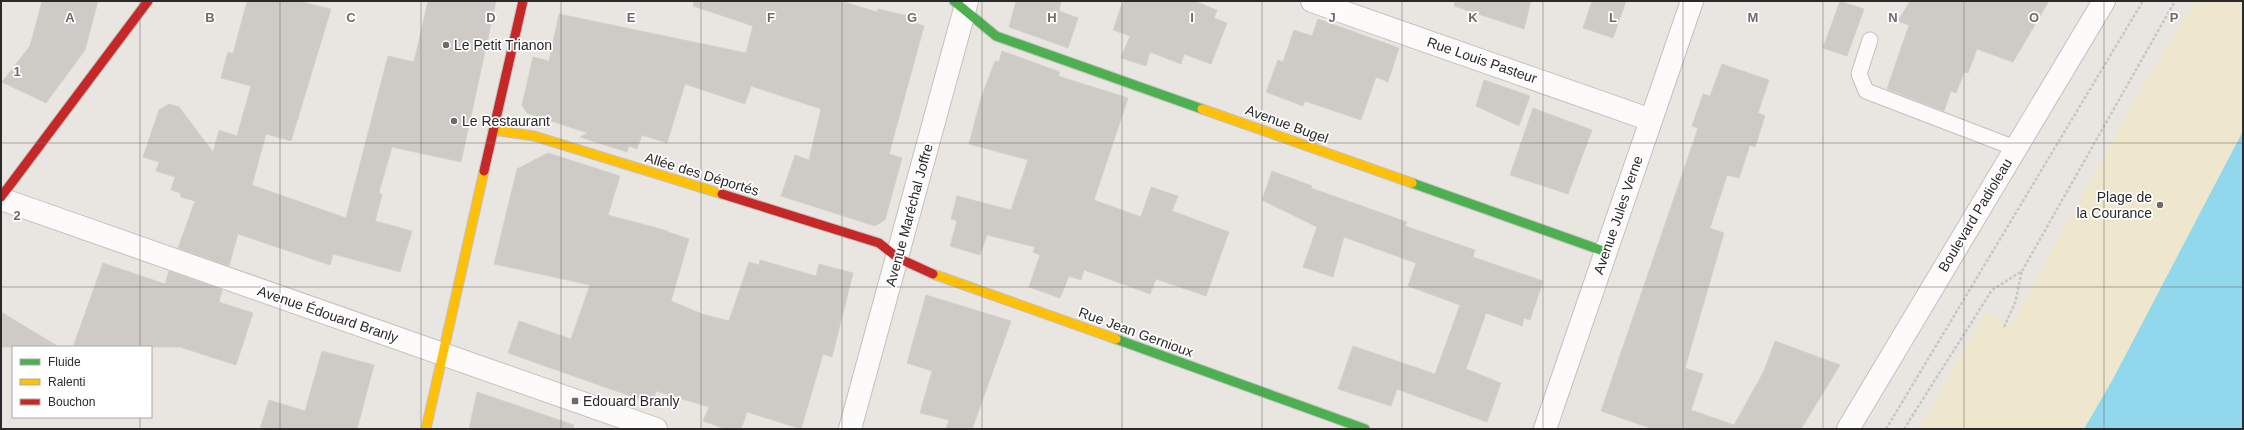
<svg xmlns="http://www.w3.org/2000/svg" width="2244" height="430" viewBox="0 0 2244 430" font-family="Arial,sans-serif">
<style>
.sand{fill:#eee7cd}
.water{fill:#92d8ec}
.building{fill:#cecbc7;stroke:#d4d1cc}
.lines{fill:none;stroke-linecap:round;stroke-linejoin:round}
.lane-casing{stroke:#c2c1c1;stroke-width:17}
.street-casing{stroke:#c2c1c1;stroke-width:24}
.fast-casing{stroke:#c2c1c1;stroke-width:11}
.slow-casing{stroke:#c2c1c1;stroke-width:11}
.jam-casing{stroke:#c2c1c1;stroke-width:11}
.path{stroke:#c8c7c7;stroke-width:2.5;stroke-dasharray:3 2;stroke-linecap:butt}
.lane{stroke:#fcfbfa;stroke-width:15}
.street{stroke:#fcfbfa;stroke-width:22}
.fast{stroke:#4caf50;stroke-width:9}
.slow{stroke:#ffc107;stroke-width:9}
.jam{stroke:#c62828;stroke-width:9}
.grid{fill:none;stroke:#6d6b6a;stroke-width:1;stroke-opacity:0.55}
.poi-dot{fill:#6d6b6a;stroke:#fff;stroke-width:1.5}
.labels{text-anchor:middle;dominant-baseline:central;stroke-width:3.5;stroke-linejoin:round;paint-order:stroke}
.poi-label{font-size:14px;fill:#2a2a2a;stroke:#fff;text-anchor:start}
.street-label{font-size:14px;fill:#2a2a2a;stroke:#fff}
.grid-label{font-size:13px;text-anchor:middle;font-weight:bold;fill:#6d6b6a;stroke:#fff;stroke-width:3.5;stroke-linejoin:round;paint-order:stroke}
</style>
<rect width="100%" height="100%" fill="#e9e5e0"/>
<path class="sand" d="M2195,1h48v428h-325l68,-118 25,14 120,-219z"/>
<path class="water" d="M2243,131v298h-159l29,-50z"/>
<path class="building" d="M42,1h56l-13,49 -39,53 -44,-21 28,-36z
M247,1h51l33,8 -40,132 -25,-7 -14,51 94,33 42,-162 26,6 14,-61h68l-35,161 -69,-15 -13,45 3,3 -7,26 37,10 -12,41 -67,-18 -3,11 -92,-31 -9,32 -51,-18 17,-47 -14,-4 -1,-4 -9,-3 4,-13 -19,-6 3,-9 -16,-5 16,-47 10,-6 10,3 34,45 6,-22 18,6 14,-50 -30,-8 7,-26 5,2z
M694,1h147l36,11 1,-3 39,9 -2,5 9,3 -35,128 13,4 -17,62 -10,6 -94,-30 14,-41 14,5 12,-51 -70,-23 -6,18 -60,-20 -18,59 -25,-8 -5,14 -8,-3 -2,6 -47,-15 8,-4 -61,-20 -5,-8 11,-48 16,4 10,-47 187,39 7,-27 -60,-20z
M1016,1h45l-2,10 19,7 -10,30 -59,-21z
M1123,1h71l23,9 -3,8 13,5 -16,41 -27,-10 -3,10 -31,-12 -4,14 -25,-8 9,-22 -17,-6z
M1455,1h76l-7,28 -70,-23z
M1592,1h34l-13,37 -30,-10z
M1840,1l24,8 -17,47 -24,-8z
M1910,1h139l-36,61 -36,-13 -9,24 -4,-1 -8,21 -5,-2 -7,20 -57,-22 22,-64 -11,-4z
M1318,19l81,29 -11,34 -12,-5 -15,43 -56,-19 -2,5 -37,-14 12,-32 5,2 11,-32 18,6z
M1002,51l58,21 -2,4 70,22 -34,102 47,17 10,-30 27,9 -6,15 57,21 -23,64 -50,-17 -6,15 -66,-24 -3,10 -12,-4 -9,22 -31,-11 11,-32 -7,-3 2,-5 -48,-12 -7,20 -30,-9 7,-25 -6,-2 6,-23 54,14 17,-50 -59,-16 12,-46 14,-37 4,1z
M1722,64l47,16 -11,33 7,3 -10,31 -5,-2 -11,33 -12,-3 -17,53 14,5 -39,135 18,6 -12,36 43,15 30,-54 11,-30 65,24 -39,64h-148l-52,-18 97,-283 -6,-2 11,-32 7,2z
M1484,80l46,16 -11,30 -43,-20z
M1533,108l59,22 -24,64 -58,-19z
M548,153l72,23 -12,39 60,16v1l21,7 -18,62 31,13 27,7 20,-59 10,3 1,-5 56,16 3,-12 34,9 -21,84 -9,-3 -22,75 -54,-17 -6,17h-15l-23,-8 6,-14 -53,-16 -3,13 -145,-51 11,-32 52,18 19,-54 -96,-21 23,-95z
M1272,171l40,15 -1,2 96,34 -2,4 70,24 -2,7 70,24 -13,39 -6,-2 -2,8 -36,-13 -20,56 35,14 -14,39 -90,-33 -6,17 -53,-17 15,-43 82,28 25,-69 -52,-19 8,-23 -72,-26 -11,40 -30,-10 14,-40 -55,-27z
M103,263l62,21 4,-13 53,19 -3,12 34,11 -17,52 -56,-18h-107z
M926,295l85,26 -39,108h-26l3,-9 -29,-7 12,-42 -25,-8z
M1,312l58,35h-58z
M322,351l52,14 -17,64h-97l9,-29 36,11z
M477,392l97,33 -1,4h-104z"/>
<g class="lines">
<defs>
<path id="lane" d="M1870,40l-11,34 7,17 149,57"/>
<path id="street" d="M1312,1l339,119
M1,199l655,230
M850,429l117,-428
M1545,429l147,-428
M1848,429l256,-428"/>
<path id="fast" d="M954,1l42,35 206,73
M1412,183l194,69
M1116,339l249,90"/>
<path id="slow" d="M1202,109l210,74
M493,130l41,6 188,58
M933,274l183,65
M426,429l58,-258"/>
<path id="jam" d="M484,171l39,-170
M722,194l157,49 19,15 35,16
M1,197l147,-196"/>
</defs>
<use href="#lane" class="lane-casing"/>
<use href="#street" class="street-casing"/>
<use href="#fast" class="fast-casing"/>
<use href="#slow" class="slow-casing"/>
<use href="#jam" class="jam-casing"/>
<path class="path" d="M2004,327l11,-24 7,-32
M1886,429l257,-428
M1904,429l88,-139 30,-19 153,-270"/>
<use href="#lane" class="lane"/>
<use href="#street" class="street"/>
<use href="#fast" class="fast"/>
<use href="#slow" class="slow"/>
<use href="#jam" class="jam"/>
</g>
<path class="grid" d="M140,1v346M280,1v428M421,1v428M561,1v428M701,1v428M842,1v428M982,1v428M1122,1v428M1262,1v428M1402,1v428M1543,1v428M1683,1v428M1823,1v428M1964,1v428M2104,1v428M1,143h2242M1,287h2242M140,417v12"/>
<g class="poi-dot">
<circle cx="446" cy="45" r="4"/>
<circle cx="454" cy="121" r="4"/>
<circle cx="2160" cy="205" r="4"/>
<rect x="571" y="397" width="8" height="8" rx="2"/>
</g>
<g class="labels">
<g class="poi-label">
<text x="454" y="45">Le Petit Trianon</text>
<text x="462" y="121">Le Restaurant</text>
<text x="2152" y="197" text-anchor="end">Plage de<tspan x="2152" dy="16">la Courance</tspan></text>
<text x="583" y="401">Edouard Branly</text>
</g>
<g class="street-label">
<text transform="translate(1482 60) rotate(19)">Rue Louis Pasteur</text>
<text transform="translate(1287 124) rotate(20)">Avenue Bugel</text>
<text transform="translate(702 174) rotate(17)">Allée des Déportés</text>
<text transform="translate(909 215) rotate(-75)">Avenue Maréchal Joffre</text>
<text transform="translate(1618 215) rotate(-71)">Avenue Jules Verne</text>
<text transform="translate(1975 215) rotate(-59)">Boulevard Padioleau</text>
<text transform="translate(328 314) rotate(19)">Avenue Édouard Branly</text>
<text transform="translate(1136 332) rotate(20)">Rue Jean Gernioux</text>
</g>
</g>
<g class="grid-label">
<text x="70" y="22">A</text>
<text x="210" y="22">B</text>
<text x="351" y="22">C</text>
<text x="491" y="22">D</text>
<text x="631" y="22">E</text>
<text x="771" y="22">F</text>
<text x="912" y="22">G</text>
<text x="1052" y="22">H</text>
<text x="1192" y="22">I</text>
<text x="1332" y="22">J</text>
<text x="1473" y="22">K</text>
<text x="1613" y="22">L</text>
<text x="1753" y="22">M</text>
<text x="1893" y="22">N</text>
<text x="2034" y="22">O</text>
<text x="2174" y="22">P</text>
<text x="17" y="76">1</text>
<text x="17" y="220">2</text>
</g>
<rect width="2244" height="430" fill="none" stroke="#2a2a2a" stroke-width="4"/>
<rect x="12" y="346" width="140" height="72" fill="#ffffff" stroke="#aaaaaa"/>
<rect x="20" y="359" width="20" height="6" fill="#4caf50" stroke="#aaaaaa"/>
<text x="48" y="366" font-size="12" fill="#2a2a2a">Fluide</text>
<rect x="20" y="379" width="20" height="6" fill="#ffc107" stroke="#aaaaaa"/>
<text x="48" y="386" font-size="12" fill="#2a2a2a">Ralenti</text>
<rect x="20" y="399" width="20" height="6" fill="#c62828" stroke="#aaaaaa"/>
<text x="48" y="406" font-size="12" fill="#2a2a2a">Bouchon</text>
</svg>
